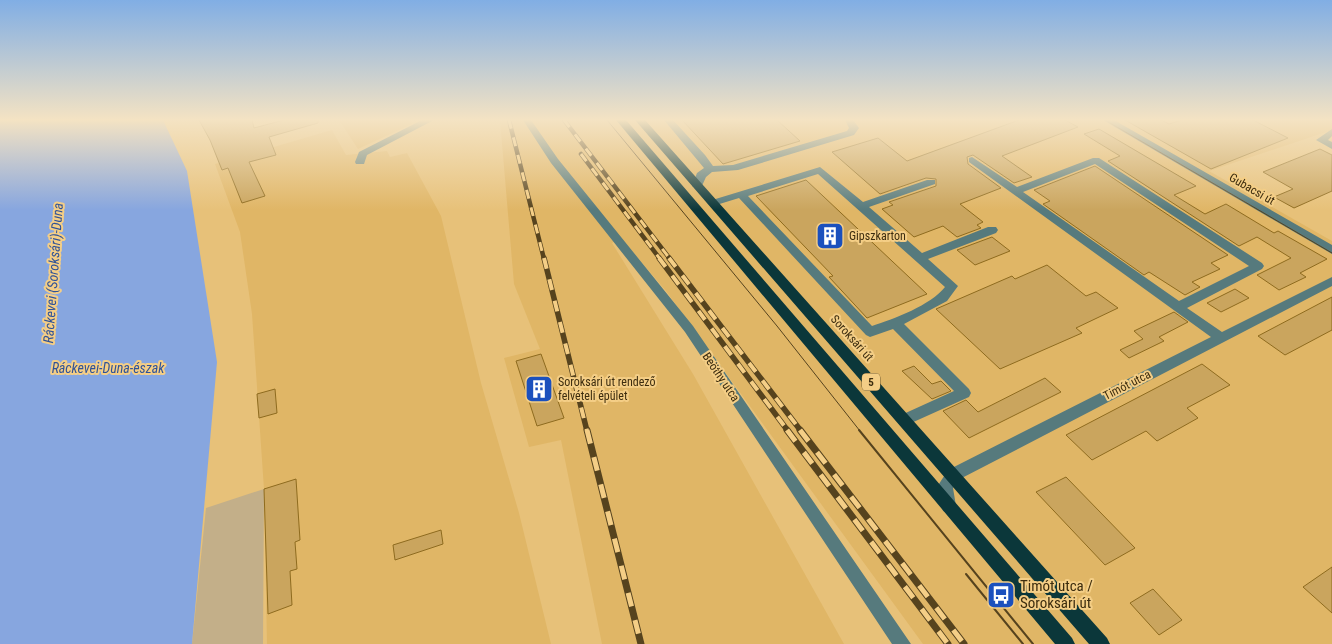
<svg xmlns="http://www.w3.org/2000/svg" width="1332" height="644" viewBox="0 0 1332 644" font-family="'Roboto Condensed',sans-serif">
<style>
.built{fill:#e0b666}
.green{fill:#c3af89}
.water{fill:#87a6df}
.building{fill:#caa55e;stroke:#8e6b1f}
.lines{fill:none;stroke-linecap:round;stroke-linejoin:round}
.minor{fill:#567a7d;fill-rule:evenodd}
.major{fill:#0b373a;fill-rule:evenodd}
.tram-far1{stroke:#56431e;stroke-width:1}
.tram{stroke:#56431e;stroke-width:2}
.rail-far2-casing{stroke:#56431e;stroke-width:4.5}
.rail-far1-casing{stroke:#56431e;stroke-width:5.5}
.rail-casing{stroke:#56431e;stroke-width:7}
.rail-far2{stroke:#f4ce86;stroke-width:3;stroke-dasharray:9;stroke-linecap:butt}
.rail-far1{stroke:#f4ce86;stroke-width:4;stroke-dasharray:11;stroke-linecap:butt}
.rail{stroke:#f4ce86;stroke-width:5;stroke-dasharray:14;stroke-linecap:butt}
.labels{text-anchor:middle;dominant-baseline:central;stroke-width:4;stroke-linejoin:round;paint-order:stroke}
.shield{fill:#f4ce86;stroke:#735d32;stroke-width:1}
.shield-label{font-size:11px;font-weight:bold;fill:#3c2c0e}
.street-label{font-size:12px;fill:#3c2c0e;stroke:#f4ce86}
.poi-label{font-size:12px;fill:#3c2c0e;stroke:#f4ce86;text-anchor:start}
.water-label{font-size:14px;font-style:italic;fill:#2f5297;stroke:#f4ce86}
.near-poi-label{font-size:15px;fill:#3c2c0e;stroke:#f4ce86;text-anchor:start}
</style>
<rect width="100%" height="100%" fill="#e7c179"/>
<path class="built" d="M339,120h70l3,4 -54,25z
M500,120h832v10l-123,41 123,70v403h-409l-257,-353 -45,-53 -9,5 81,131 151,270h-242l-41,-204 -32,7 -25,-89 36,-9 -26,-65z
M332,130l14,25 41,-4 3,6 17,-4 34,63 40,167 38,130 32,131h-284l-3,-155 -12,-175 -12,-82 -25,-68z"/>
<path class="green" d="M264,489l-1,155h-71l14,-136z"/>
<path class="water" d="M0,120h163l24,51 30,191 -25,282h-192z"/>
<path class="building" d="M199,120h53l2,8 30,-8h34v3l-49,14 7,18 -27,7 16,34 -23,7 -14,-35 -6,2 -12,-30z
M682,120h95l23,21 -77,23z
M1019,120h46l13,7 -76,29 30,21 -18,6 -41,-28 -6,2 1,7 33,24 -41,16 23,18 -6,3 4,3 -24,9 -14,-11 -29,11 -32,-28 11,-4 -4,-3 47,-16v-7l-10,-1 -46,16 -48,-42 46,-14 29,23z
M1125,120h36l8,4 13,-4h71l35,18 -77,31z
M1099,129l97,57 -22,9 31,19 21,-10 48,29 4,-2 49,28 -27,14 6,4 -27,13 -22,-15 34,-17 -34,-21 -18,9 -131,-85 12,-5 -36,-22z
M1320,149l12,6v36l-38,17 -20,-11 19,-8 -30,-17z
M1095,166l133,89 -17,8 9,6 -28,13 8,5 -15,8 -36,-23 -5,3 -101,-71 7,-3 -16,-11z
M806,180l121,114 -60,24 -38,-41 4,-1 -77,-80z
M992,237l18,14 -35,14 -18,-15z
M1047,265l39,31 10,-4 22,16 -42,20 6,5 -82,36 -64,-60 76,-33 3,3z
M1235,289l14,9 -28,14 -14,-9z
M1332,297v33l-47,25 -27,-19z
M1174,312l14,10 -29,15 5,4 -35,17 -9,-8 23,-11 -9,-8z
M541,354l23,64 -27,8 -21,-65z
M1202,364l28,21 -43,23 11,10 -41,23 -11,-10 -54,29 -26,-25z
M914,366l18,18 9,-3 10,10 -19,8 -30,-28z
M1045,378l16,14 -92,46 -26,-27 23,-11 12,12z
M275,389l2,24 -18,5 -2,-24z
M1066,477l69,71 -30,17 -69,-73z
M296,479l4,61 -5,2 2,27 -7,2 2,34 -24,9 -4,-125z
M441,530l2,14 -48,16 -2,-15z
M1332,567v46l-29,-26z
M1153,589l29,31 -23,15 -29,-32z"/>
<g class="lines">
<path class="minor" d="M422,120h12l-67,35 -3,9h-8l-1,-2 4,-10z
M523,120h8l27,39 135,167 218,318h-19l-207,-312 -134,-169z
M664,120h9l32,35 8,11 20,-1 114,-34 2,-3 -4,-8h8l6,8 -5,7 -116,35 -26,2 -6,5 -5,11 -4,1 -5,-3 5,-13 7,-5z
M1103,120h11l218,125v9z
M1332,129v7l-4,4 4,2v7l-16,-9z
M972,157l45,30 76,-29h6l163,105 2,3 -2,3 -75,39 35,24 110,-55v9l-374,194 -5,8 3,18 -3,5 -5,2 -5,-2 -6,-24 11,-17 263,-133 -242,-175v-4zM1095,164l154,102 -70,35 -156,-109z
M820,167l43,35 64,-22h8v4l-66,23 53,46 66,-26h8l2,3 -2,3 -68,26 30,27 -11,15 -43,23 65,65 2,4 -2,4 -60,27 -5,2 -5,-2 -2,-4 2,-4 55,-25 -61,-62 -23,8 -4,-2 -127,-137 -26,8 -5,-3 1,-2zM818,174l127,113c-14,18 -51,32 -73,39l-124,-130z"/>
<path class="major" d="M616,120h10l446,518 3,6h-20z
M635,120h10l462,518 3,6h-21z"/>
<path class="tram-far1" d="M607,120l170,206 83,105
M1105,120l227,133"/>
<path class="tram" d="M859,430l174,214
M966,574l57,70"/>
<defs>
<path id="rail-far2" d="M509,120l35,139
M564,120l106,139
M581,154l79,105"/>
<path id="rail-far1" d="M544,258l43,173
M659,258l129,173
M669,258l132,173"/>
<path id="rail" d="M587,430l54,214
M787,430l161,214
M800,430l164,214"/>
</defs>
<use href="#rail-far2" class="rail-far2-casing"/>
<use href="#rail-far1" class="rail-far1-casing"/>
<use href="#rail" class="rail-casing"/>
<use href="#rail-far2" class="rail-far2"/>
<use href="#rail-far1" class="rail-far1"/>
<use href="#rail" class="rail"/>
</g>
<linearGradient id="sky" x2="0" y2="1"><stop stop-color="#81aee4"/><stop offset="0.57" stop-color="#f4e3c3"/><stop offset="1" stop-color="#f4e3c3" stop-opacity="0"/></linearGradient>
<rect width="1332" height="210" fill="url(#sky)"/>
<defs>
<symbol id="building-square" viewBox="-11 -11 22 22"><rect x="-9" y="-9" width="18" height="18" rx="4" fill="#1b50bd" stroke="#f4ce86"/><path d="M-4-6H4V6H1V3H-1V6H-4ZM-2.5-4.3h1.7v1.8h-1.7ZM.8-4.3h1.7v1.8H.8ZM-2.5-1h1.7V.8h-1.7ZM.8-1h1.7V.8H.8Z" fill="#fff"/></symbol>
<symbol id="bus-square" viewBox="-11 -11 22 22"><rect x="-9" y="-9" width="18" height="18" rx="4" fill="#1b50bd" stroke="#f4ce86"/><path d="M-5-6H5V4H4V6H2V4H-2V6H-4V4H-5ZM-3.5-4V0h7V-4ZM-3.5 1.2v1.5H-2V1.2ZM2 1.2v1.5H3.5V1.2Z" fill="#fff"/></symbol>
</defs>
<g fill-rule="evenodd">
<use href="#building-square" x="814" y="220" width="32" height="32"/>
<use href="#building-square" x="523" y="373" width="32" height="32"/>
<use href="#bus-square" x="985" y="579" width="32" height="32"/>
</g>
<g class="labels">
<rect class="shield" x="862" y="373.5" width="18" height="17" rx="4"/>
<g class="shield-label">
<text x="871" y="382">5</text>
</g>
<g class="street-label">
<text transform="translate(1252 189) rotate(30)">Gubacsi út</text>
<text transform="translate(852 338) rotate(48)">Soroksári út</text>
<text transform="translate(721 377) rotate(56)">Beöthy utca</text>
<text transform="translate(1127 385) rotate(-27)">Timót utca</text>
</g>
<g class="poi-label">
<text x="849" y="236">Gipszkarton</text>
<text x="558" y="382">Soroksári út rendező<tspan x="558" dy="14">felvételi épület</tspan></text>
</g>
<g class="water-label">
<text transform="translate(53 273) rotate(-86)">Ráckevei (Soroksári)-Duna</text>
<text x="108" y="368">Ráckevei-Duna-észak</text>
</g>
<g class="near-poi-label">
<text x="1020" y="586">Timót utca /<tspan x="1020" dy="17">Soroksári út</tspan></text>
</g>
</g>
</svg>
